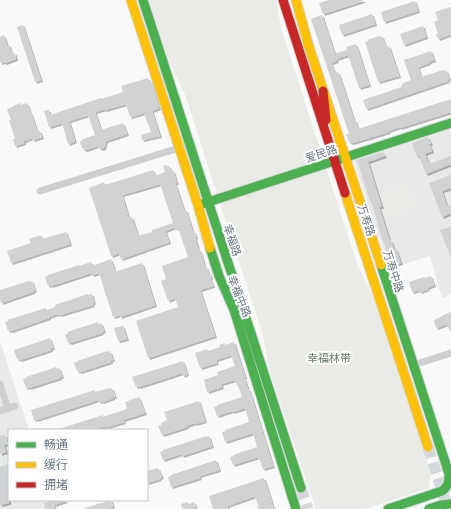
<svg xmlns="http://www.w3.org/2000/svg" width="451" height="509" viewBox="0 0 451 509" font-family="'Noto Sans','Noto Sans SC',sans-serif">
<style>
.built{fill:#e8e9e9}
.green{fill:#e8ebe6}
.building{fill:#d0d2d3;fill-rule:evenodd;filter:url(#shadow)}
.lines{fill:none;stroke-linecap:round;stroke-linejoin:round}
.primary-tunnel{stroke:#d4d8dc;stroke-width:11;stroke-dasharray:11 5.5;stroke-linecap:butt}
.fast-casing{stroke:#d5d6d7;stroke-width:11}
.slow-casing{stroke:#d5d6d7;stroke-width:11}
.jam-casing{stroke:#d5d6d7;stroke-width:11}
.street{stroke:#cecfd0;stroke-width:7}
.fast{stroke:#4caf50;stroke-width:9}
.slow{stroke:#ffc107;stroke-width:9}
.jam{stroke:#c62828;stroke-width:9}
.labels{text-anchor:middle;dominant-baseline:central;stroke-width:4;stroke-linejoin:round;paint-order:stroke}
.street-label{font-size:11px;fill:#657683;stroke:#fff}
.park-label{font-size:11px;fill:#687a64;stroke:#fff}
</style>
<defs>
<filter id="shadow"><feDropShadow dx="2" dy="2" stdDeviation="0" flood-color="#0004"/></filter>
</defs>
<rect width="100%" height="100%" fill="#f9f9f9"/>
<path class="built" d="M449,128l2,6v160l-9,4 -12,-42 -41,13 -36,-111z
M0,341l29,89h-20v70h43l3,9h-55z"/>
<path class="green" d="M149,0h127l5,28 76,236 17,35 57,175 -2,14 -64,21h-49l-46,-137 -7,-37 -40,-122 -37,-116 -17,-36z
M407,185l7,23 -12,4 -7,-23z
M393,189l7,23 -12,4 -7,-24z"/>
<path class="building" d="M329,0h34v1l-40,13 -4,-11z
M415,1l3,10 -34,11 -3,-10z
M451,7v27l-13,5 -2,-5h2l-4,-12 4,-2 -3,-8z
M372,14l3,10 -33,11 -3,-10z
M322,15l14,43v-5l11,-3 -1,-3 10,-3 13,41 -10,3 -11,-33 -12,4 1,2 -6,2 4,10 3,-1 2,5 14,43h1l3,9 93,-30v13l-51,16v-1l-12,4 1,1 -37,11 -3,-1 -3,-8h3l-4,-12 -34,-103z
M23,25l18,55 -6,2 -18,-55z
M423,26l3,11 -22,8 -4,-11z
M4,35l3,10h2l3,9 3,-1 1,6 -11,4 -1,-1 -4,1v-26z
M379,36v1l3,-1 4,11 3,-1 10,30 -21,6 -13,-40 3,-1 -1,-1z
M431,51l3,9 -5,2v1l-11,4 3,10 22,-7v1l3,-1 3,9 -2,1 1,1 -82,28 -3,-9 39,-13 -1,-2 3,-1 -1,-1 8,-3 -7,-20z
M148,78l1,4 2,-1 8,27 -7,3 8,25 -18,4 -1,-5 10,-3 -7,-19 -14,4 -4,-13 -21,6v-1l-10,3 6,18 22,-7 4,11 -21,7 -2,7 -3,1 -4,-3 -11,4 -3,-1 -2,-3 -1,-4 3,-3 12,-4 -7,-20 -19,6 6,20 -7,3 -6,-21 -13,4 -5,-16 5,-1 1,5 51,-17 1,1 21,-7 -2,-6z
M21,103v2l6,-2 3,10h1l6,18h3l2,6 -9,3 -1,-2 -8,3v2l-9,3 -2,-7h2l-6,-19h2l-4,-11 6,-2v-1z
M428,137l3,7h-2l3,7 -7,3 4,10 22,-8v8l-25,10 -7,-18 -2,1 -5,-14z
M383,152l2,4 -17,6 14,45h-3l11,34 1,-1 3,9h2l5,14 -11,3 -6,-24h-1l-12,-41h-1l-13,-41z
M163,165l6,1 2,5 2,-1 4,13h-2l9,27h2l7,22 1,-1 2,6 -1,1 4,13 1,-1 5,17 1,-1 3,8h1l1,4h-1l3,8 -13,4 15,46 -67,22 -12,-37 42,-14 -3,-9 -7,3 -7,-20 5,-2 -4,-13 26,-9 -10,-29 -3,1v-2l-10,4 4,11 -48,17 -2,-6 -8,3 -22,-68 15,-6 1,3 48,-15 2,6 10,-4zM160,184l13,39 -21,7v2l-14,4 -6,-19 -3,1 -1,-3 -6,-20z
M451,175v13l-9,3 5,15 4,-2v9l-9,4 -13,-34z
M451,227v9h-1l1,4v18l-11,-28z
M66,232l4,12 -59,19 -4,-12 24,-8 -2,-4 12,-4 1,4z
M111,259l4,13 27,-9 13,42 -35,12v-2l-7,2 -14,-44 -7,2 -1,-2 -40,13v-1l-3,1 -3,-9 3,-1v-1l31,-10v1l12,-4 1,4z
M431,276l3,9 -7,3 1,1 -8,3 -1,-2 -7,2 -3,-10 15,-5 1,1z
M29,281l1,1 2,-1 3,9 -2,1v1l-32,11 -1,-4v-9z
M88,294l1,1 3,-1 2,9h-2l1,2 -33,10v-1l-2,1 -1,-1 -8,3v1l-38,13 -1,-1 -2,1 -3,-9 3,-1 -1,-1 39,-12 1,2 8,-3v-2z
M451,312v21l-4,-9 -11,4 -2,-8 9,-4v-1z
M98,322v2l3,-1 3,8 -3,1 1,1 -32,10v-1l-2,1 -3,-9h3l-1,-2z
M123,326l4,13 -9,2 -4,-13z
M50,338l3,10h-2v2l-31,10 -1,-1h-2l-3,-9z
M234,342l11,35h-1l4,12h1l24,77 -10,3 -4,-11 -1,1v-2l-25,8 -3,-8 4,-1 -1,-1 24,-8 -4,-14 -28,9 -3,-10 4,-1 -1,-1 24,-8 -4,-14 -12,4 -1,-1 -15,5 -3,-9 4,-1 -1,-1 25,-8 -4,-12h-1l-2,-5 -14,4 1,3 -15,5 -3,-12 14,-5 -1,-3 18,-6 -4,-11 -15,5 1,3 -17,5 -5,-15 12,-4 1,2 12,-4 -1,-2 6,-2v2z
M107,351l1,1 2,-1 3,9h-2v2l-31,10 -1,-1h-2l-3,-8 3,-1v-1z
M183,361l4,13 -4,2 -1,-3 -43,14 -1,-1 -2,1 -4,-10z
M56,367l1,2 2,-1 3,8 -2,1v1l-31,10v-1l-3,1 -3,-9 3,-1v-1z
M110,388v1l2,-1 3,9h-2v1l-11,4 -1,-1 -2,1 -1,-2 -62,20v-1l-2,1 -3,-10 64,-20v2z
M139,397l6,16 -22,7 1,2 -17,5 -1,-1 -14,4h-33v-1l44,-14v2l24,-8 -2,-7z
M199,401l6,20 -10,3v-1l-9,3 1,1 -25,8 -4,-9 4,-1 -1,-2 6,-3 -3,-8z
M0,435h1v1l4,-1 3,9 -4,1 2,7 -6,2z
M207,436v1l2,-1 3,10 -30,10 -1,-2 -18,6 -3,-8 3,-1v-1z
M216,460l3,10 -20,6 1,2 -29,9 -3,-10 3,-1v-1z
M9,464v39l-9,2v-38z
M158,468l4,9 -3,1 1,1 -13,4v-12z
M264,478l10,31h-15l-4,-13 -28,10 1,3h-15l-4,-13z
M52,500h13l1,1 -12,4 1,4h-9l-2,-6z
M111,500l2,7 -5,2h-23v-1z
M188,502l1,2 5,-2 2,7h-13l-2,-5z"/>
<g class="lines">
<path class="primary-tunnel" d="M428,447l20,62
M301,488l7,21"/>
<defs>
<path id="fast" d="M143,0l158,488
M202,204l249,-81
M210,248l9,28 15,34 62,199
M381,265l70,215
M388,509l54,-18c6,-4 7,-9 7,-16
M429,509l12,-4 10,-1"/>
<path id="slow" d="M131,0l67,205 12,43
M296,0l13,47 72,218
M345,193l83,254"/>
<path id="jam" d="M283,0l62,193
M323,91l3,29"/>
</defs>
<use href="#fast" class="fast-casing"/>
<use href="#slow" class="slow-casing"/>
<use href="#jam" class="jam-casing"/>
<path class="street" d="M40,191l139,-43
M413,365l38,-12
M0,384l8,25
M0,411l15,-5"/>
<use href="#fast" class="fast"/>
<use href="#slow" class="slow"/>
<use href="#jam" class="jam"/>
</g>
<g class="labels">
<g class="street-label">
<text transform="translate(321 153) rotate(-18)">爱民路</text>
<text transform="translate(367 220) rotate(72)">万寿路</text>
<text transform="translate(233 240) rotate(72)">幸福路</text>
<text transform="translate(394 271) rotate(72)">万寿中路</text>
<text transform="translate(240 296) rotate(68)">幸福中路</text>
</g>
<g class="park-label">
<text x="329" y="357">幸福林带</text>
</g>
</g>
<rect x="8" y="429" width="140" height="72" fill="#ffffff" stroke="#c1c8cd"/>
<rect x="16" y="442" width="20" height="6" fill="#4caf50" stroke="#c1c8cd"/>
<text x="44" y="449" font-size="12" fill="#657683">畅通</text>
<rect x="16" y="462" width="20" height="6" fill="#ffc107" stroke="#c1c8cd"/>
<text x="44" y="469" font-size="12" fill="#657683">缓行</text>
<rect x="16" y="482" width="20" height="6" fill="#c62828" stroke="#c1c8cd"/>
<text x="44" y="489" font-size="12" fill="#657683">拥堵</text>
</svg>
